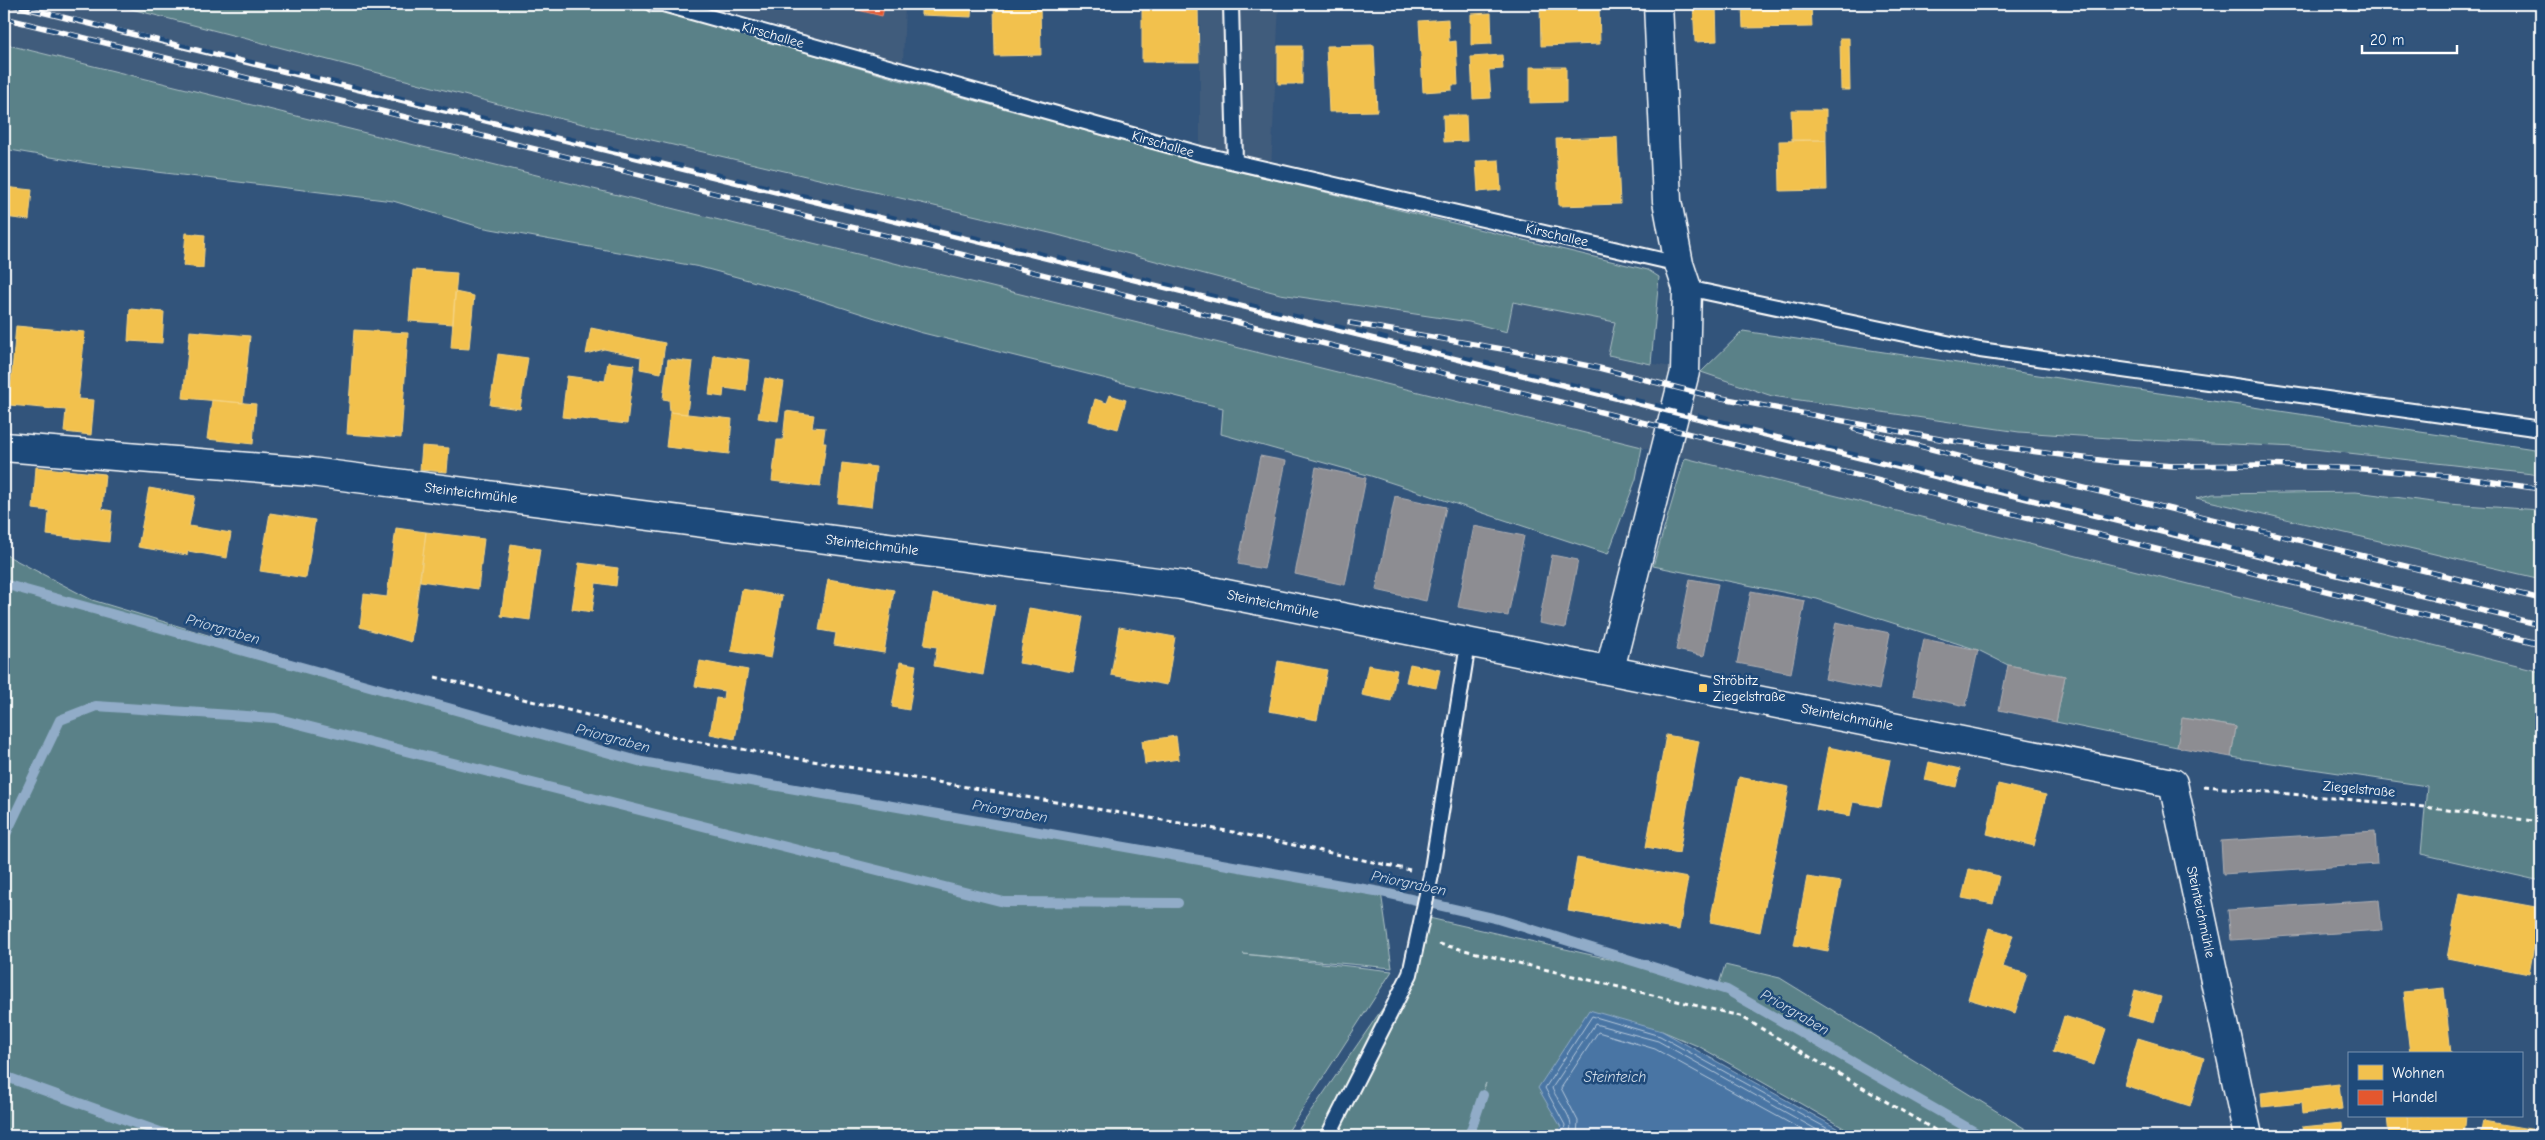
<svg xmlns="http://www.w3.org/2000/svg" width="2545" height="1140" viewBox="0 0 2545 1140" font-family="'Comic Neue',sans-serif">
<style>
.built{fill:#405b7c}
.green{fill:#5a8188;stroke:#acc0c4}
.water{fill:#4875a4;stroke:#91acc8}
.homes{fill:#f2c14e;stroke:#f6d483}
.shops{fill:#e4572e;stroke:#ec896d}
.industry{fill:#8d8d92;stroke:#afafb3}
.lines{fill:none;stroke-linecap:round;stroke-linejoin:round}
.shore{stroke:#b6c8db;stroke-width:1}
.stream{stroke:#91acc8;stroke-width:10}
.service-casing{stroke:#fff;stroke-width:18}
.minor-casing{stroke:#fff;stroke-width:31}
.path{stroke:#fff;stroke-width:3;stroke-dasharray:5 4;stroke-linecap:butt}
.service{stroke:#1f4a7a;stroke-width:14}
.minor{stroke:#1f4a7a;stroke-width:28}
.rail-casing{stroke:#fff;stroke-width:5.5}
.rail{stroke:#1f4a7a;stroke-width:4;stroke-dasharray:11;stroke-linecap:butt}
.poi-dot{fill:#ffd166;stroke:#1f4a7a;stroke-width:2}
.labels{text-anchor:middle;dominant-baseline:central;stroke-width:5;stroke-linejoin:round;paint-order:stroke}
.street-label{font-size:14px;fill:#fff;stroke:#1f4a7a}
.poi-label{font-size:14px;fill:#fff;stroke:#1f4a7a;text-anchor:start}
.water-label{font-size:15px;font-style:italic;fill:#d1dce8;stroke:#1f4a7a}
</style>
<rect width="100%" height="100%" fill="#32547b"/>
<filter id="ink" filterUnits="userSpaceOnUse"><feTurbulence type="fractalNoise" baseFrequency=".02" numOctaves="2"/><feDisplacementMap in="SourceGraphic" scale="10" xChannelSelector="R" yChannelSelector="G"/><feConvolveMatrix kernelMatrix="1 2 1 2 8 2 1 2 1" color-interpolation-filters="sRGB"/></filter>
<g filter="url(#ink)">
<path class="built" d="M4,4h108l394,102 548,128 226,60 189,28 37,10 6,-31 103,21 -7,34 93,16 71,24 247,36 106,7 171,8 245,28v35l-93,-6 -92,-12 -143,2 -16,4 344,81v93l-856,-214 -1681,-414z
M725,4h180l-2,59 -179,-53z
M1200,4h79l-8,166 -71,-16z"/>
<path class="green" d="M112,4h565l67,30 155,46 297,81 452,109 11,7 -8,87 -43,-9 7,-33 -102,-20 -6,30 -38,-10 -189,-28 -226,-60 -548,-128z
M4,44l1638,403 -6,32 -28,75 -237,-78 -150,-42 2,-26 -304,-76 -119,-38 -100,-27 -220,-40 -87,-26 -301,-37 -88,-15z
M1743,331l798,119v25l-245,-28 -171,-8 -106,-7 -247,-36 -71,-24z
M1685,458l856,214v209l-120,-27 6,-68 -196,-29 5,-30 -53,-9 -6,29 -121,-25 9,-46 -57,-11 -30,-15 -161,-51 -164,-33z
M2356,492l92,12 93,6v69l-345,-81 17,-4z
M4,554l88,46 550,166 739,126 11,76 -149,-14 149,17 -107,165h-1281z
M1429,918l290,66 6,-19 55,13 257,158h-179l-158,-89 -38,-16 -107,105h-88l19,-53 -21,53h-171l111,-160 10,5z"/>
<path class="water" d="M1589,1010l73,21 189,105h-300l10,-9 -23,-39z"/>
<path class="homes" d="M921,4h51l-1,13 -50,-2z
M994,4h46l1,51 -46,1z
M1142,4h56l1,58h-57z
M1540,4h59l1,40 -59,2z
M1693,4h23l1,37 -22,1z
M1742,4h69l1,23 -69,1z
M1491,13l1,31 -21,1v-31z
M1448,19l1,23 7,-1 2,44h-6v5l-29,2 -4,-71z
M1840,38h9l1,52h-9z
M1374,45l3,66 -48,1 -3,-66z
M1278,46h24v38h-24z
M1502,55l1,14 -14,1 2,28 -18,1 -2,-42z
M1530,67h36v35l-36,1z
M1791,110h35v30h-34z
M1443,115h23l1,26 -23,1z
M1617,137l3,67 -61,2 -3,-67z
M1826,140l1,50 -47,1 -1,-50z
M1499,160l2,30 -23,2 -2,-31z
M4,187l28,3 -3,30 -25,-3z
M186,233l19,2 -2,33 -20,-2z
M413,270l44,3 -4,51 -44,-3z
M455,292l19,4 -5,53 -18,-1z
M130,309l34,3 -2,31 -34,-2z
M16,326l69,6 -7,67 16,1 -3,35 -27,-3 2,-22 -57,-5z
M591,328l74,15 -4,30 -21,-4 1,-12 -37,-8 -18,5z
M354,330l54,3 -7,105 -54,-4z
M190,331l60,5 -7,67 -60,-5z
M498,354l30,4 -8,51 -30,-4z
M714,355l35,5 -3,31 -22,-3 -1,9 -14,-2z
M668,359l25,3 -6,52 -17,-2 -1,-12 -6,-1z
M608,362l26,3 -7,59 -65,-7 5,-41 38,5z
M765,378l19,4 -6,39 -20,-3z
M1110,395l16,5 -8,29 -29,-8 6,-22 12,4z
M212,400l44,4 -3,40 -46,-5z
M786,411l28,4 -2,12 13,1 -2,15h3l-6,44 -48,-6 5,-41h6z
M670,412l62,7 -3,35 -63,-7z
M422,446l27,2 -2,24 -27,-2z
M842,463l34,4 -5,40 -33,-4z
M36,467l69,7 -3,35 10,2 -3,31 -62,-7 2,-24 -16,-2z
M149,488l46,8 -6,30 42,7 -4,25 -39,-7 -1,4 -49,-8z
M270,513l45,7 -9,58 -46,-7z
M396,528l30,4 -15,110 -51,-15 4,-33 23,3z
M426,532l58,7 -6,50 -58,-8z
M511,544l29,5 -10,71 -29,-4z
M579,563l39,5 -2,18 -20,-3 -4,29 -20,-3z
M828,579l66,11 -10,63 -50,-8 2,-12 -17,-3z
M742,589l40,7 -11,62 -40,-7z
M933,594l62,11 -12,70 -49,-9 3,-19 -13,-2z
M1029,608l54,9 -10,55 -54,-9z
M1119,627l56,10 -8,48 -56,-10z
M700,661l48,9 -13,69 -25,-5 6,-36 7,1 1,-8 -29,-5z
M1278,661l49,9 -10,50 -48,-9z
M900,662l16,3 -7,45 -17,-3z
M1410,664l30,6 -4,18 -30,-6z
M1368,665l29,5 -6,31 -29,-6z
M1666,735l33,6 -20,112 -33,-6z
M1176,736l3,23 -34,5 -3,-23z
M1828,747l62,13 -9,47 -28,-5 -3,14 -34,-6z
M1929,762l31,7 -4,18 -31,-7z
M1739,777l50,10 -29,145 -50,-10z
M1998,784l48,11 -12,51 -47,-12z
M1577,858l111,20 -9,52 -111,-19z
M1969,869l30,7 -6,28 -31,-6z
M1807,877l34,5 -13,69 -34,-6z
M2459,893l82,15 -12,66 -82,-16z
M1989,928l24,7 -10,32 24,7 -12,39 -47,-14z
M2444,988l7,66h-41l-7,-62z
M2135,990l26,7 -7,26 -26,-7z
M2064,1016l42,13 -12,36 -41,-13z
M2138,1038l66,20 -14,48 -66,-21z
M2339,1084l3,25 -40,5 -1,-11 -39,4 -1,-14z
M2387,1116h20l2,20h-20z
M2407,1116h59l-2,20 -39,-2v2h-16z
M2483,1121l53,9 -1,6h-55z
M2342,1123l1,13h-40l-1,-9z"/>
<path class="shops" d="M834,4h51l-3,12z"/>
<path class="industry" d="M1260,456l26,5 -22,108 -26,-5z
M1316,467l50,11 -21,107 -50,-11z
M1395,496l51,11 -20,94 -50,-11z
M1474,526l50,10 -16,80 -50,-9z
M1552,555l26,5 -13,68 -26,-5z
M1690,579l28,5 -14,72 -28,-6z
M1751,591l54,10 -14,72 -54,-10z
M1836,622l54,11 -11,57 -54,-11z
M1924,639l54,11 -12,56 -53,-11z
M2008,665l57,11 -9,46 -57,-12z
M2182,718l54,9 -5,30 -54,-10z
M2375,831l2,33 -154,10 -2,-33z
M2379,900l3,30 -151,10 -3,-30z"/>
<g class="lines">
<path class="shore" d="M1558,1136l6,-6 1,-5 -20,-37 47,-72 68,20 181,100
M1567,1136c13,-14 -10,-34 -15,-48l43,-64 63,17 170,95
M1577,1136l1,-15 -17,-33 37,-56 57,17 158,87"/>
<path class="stream" d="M4,584l638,178 739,130 117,27 229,71 255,146
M4,838l56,-118 36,-14 179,12 729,184 174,1
M4,1076l167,60
M1469,1136l14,-41"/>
<defs>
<path id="service" d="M652,4h11l537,150 479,110
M1231,4l4,158
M1687,288l293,62 561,79
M1328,1136l82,-162 21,-99 37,-231"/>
<path id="minor" d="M4,447l307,25 870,113 992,198 75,353
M1610,669l75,-297 2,-84 -8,-24 -12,-63 -9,-197"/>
</defs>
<use href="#service" class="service-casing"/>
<use href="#minor" class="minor-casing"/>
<path class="path" d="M435,677l253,63 545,92 177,38
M2204,786l204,19 133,17
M1439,944l301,72 205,120"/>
<use href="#service" class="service"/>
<use href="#minor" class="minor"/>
<defs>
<path id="rail" d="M9,4c846,201 1689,411 2532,621
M4,18l2537,626
M1350,323l164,28 85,17 107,27 239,45 170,22 59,4 90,-1 99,4 96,8 82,12
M1854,429l189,49 498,121"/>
</defs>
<use href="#rail" class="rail-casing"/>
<use href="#rail" class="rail"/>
</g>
</g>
<rect class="poi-dot" x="1698" y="683" width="10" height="10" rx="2.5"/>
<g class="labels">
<g class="street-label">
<text transform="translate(773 35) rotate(16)">Kirschallee</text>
<text transform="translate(1163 144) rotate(16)">Kirschallee</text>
<text transform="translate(1557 235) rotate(13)">Kirschallee</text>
<text transform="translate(471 493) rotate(7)">Steinteichmühle</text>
<text transform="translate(872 545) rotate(7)">Steinteichmühle</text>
<text transform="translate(1273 604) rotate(12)">Steinteichmühle</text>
<text transform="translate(1847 717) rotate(11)">Steinteichmühle</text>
<text transform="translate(2359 789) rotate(5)">Ziegelstraße</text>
<text transform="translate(2201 912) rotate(78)">Steinteichmühle</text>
</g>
<g class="poi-label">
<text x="1713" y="680">Ströbitz<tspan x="1713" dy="16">Ziegelstraße</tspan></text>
</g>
<g class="water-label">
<text transform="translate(223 629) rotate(16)">Priorgraben</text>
<text transform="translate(613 738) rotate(15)">Priorgraben</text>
<text transform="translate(1010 811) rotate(10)">Priorgraben</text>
<text transform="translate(1409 883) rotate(12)">Priorgraben</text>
<text transform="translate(1795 1012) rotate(30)">Priorgraben</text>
<text x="1615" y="1077">Steinteich</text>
</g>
</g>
<rect width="2545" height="1140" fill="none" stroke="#1f4a7a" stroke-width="20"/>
<rect x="10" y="10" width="2525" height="1120" fill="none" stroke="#fff" stroke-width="2" filter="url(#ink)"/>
<rect x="2348" y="1052" width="175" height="65" fill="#1f4a7a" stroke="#7992af"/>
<rect x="2358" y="1065" width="25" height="15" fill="#f2c14e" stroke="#7992af"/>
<text x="2392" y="1078" font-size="15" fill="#ffffff">Wohnen</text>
<rect x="2358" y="1090" width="25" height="15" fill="#e4572e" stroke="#7992af"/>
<text x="2392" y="1102" font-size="15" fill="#ffffff">Handel</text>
<path d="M2362 45v8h95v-8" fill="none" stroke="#ffffff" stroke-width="2.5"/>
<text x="2370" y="45" font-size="15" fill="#ffffff" stroke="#1f4a7a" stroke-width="4" paint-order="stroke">20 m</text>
</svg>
